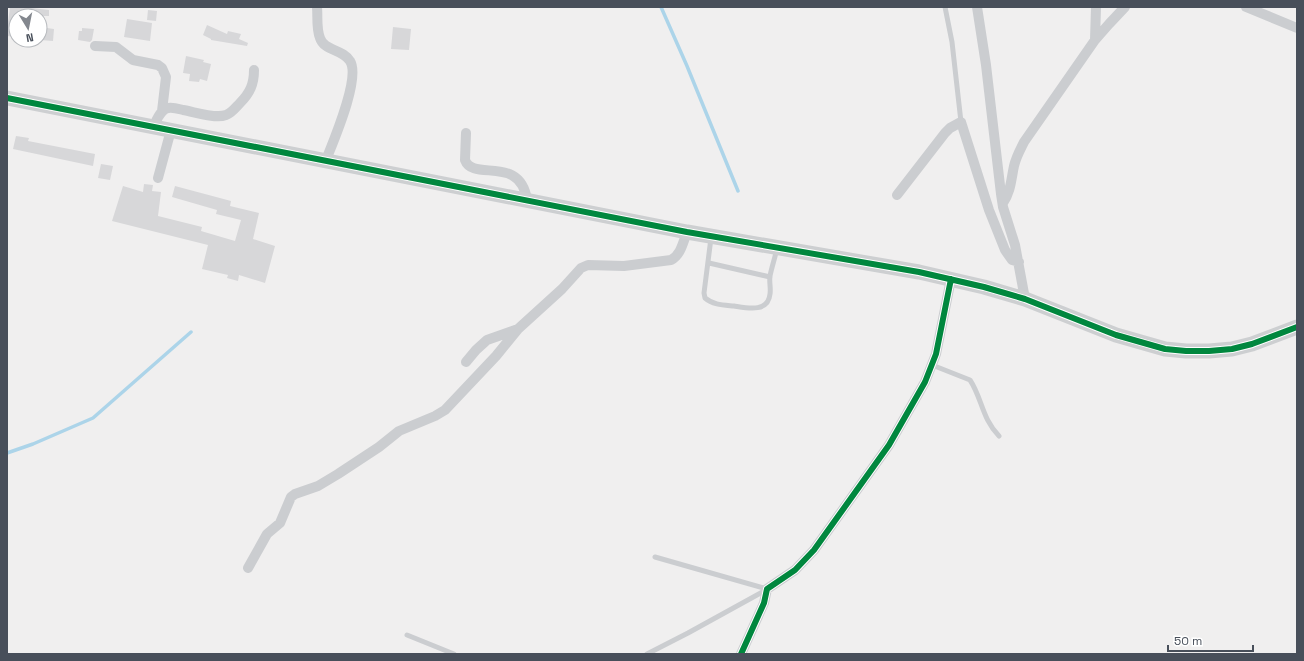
<svg xmlns="http://www.w3.org/2000/svg" width="1304" height="661" viewBox="0 0 1304 661" font-family="'Space Grotesk',sans-serif">
<style>
.lines{fill:none;stroke-linecap:round;stroke-linejoin:round}
.stream{stroke:#acd4e9;stroke-width:3.5}
.building{fill:#d7d7d9}
.lane{stroke:#cbcdd0;stroke-width:5}
.street{stroke:#cbcdd0;stroke-width:10}
.secondary{stroke:#cdcfd1;stroke-width:15}
.cycleway-casing{stroke:#fff;stroke-width:8}
.cycleway{stroke:#00873e;stroke-width:6}
</style>
<rect width="100%" height="100%" fill="#f0efef"/>
<g class="lines">
<path class="stream" d="M661,7l26,59 51,125
M7,453l26,-9 60,-26 98,-86"/>
</g>
<path class="building" d="M10,7h14l25,3v6h-33v21l-9,-1v-15l1,1z
M148,10l9,1 -1,10 -9,-1z
M127,19l25,4 -2,18 -26,-4z
M207,25l20,9 1,-3 13,3 -2,5 9,4 -1,3 -36,-6v-1l-8,-4z
M40,27l14,2 -1,12 -13,-1z
M393,27l18,2 -2,21 -18,-1z
M82,28l12,1 -2,11 -2,2 -12,-2 1,-9h3z
M186,56l18,4 -1,2 8,2 -4,17 -7,-2 -1,3 -10,-1 1,-7 -7,-1z
M16,136l13,2 -1,3 67,13 -2,12 -80,-17z
M101,164l12,2 -3,14 -12,-2z
M144,184l9,1 -1,6 9,1 -3,24 44,11 -1,4 34,10 6,-21 -25,-6 1,-4 -45,-13 3,-11 56,15 -1,5 29,7 -6,26 22,7 -10,37 -26,-8 -1,6 -11,-3 1,-3 -26,-6 6,-24 -96,-24 11,-35 20,6z"/>
<g class="lines">
<path class="lane" d="M945,7l7,35 9,80
M711,238l-7,55 1,5c8,7 19,7 29,8 13,2 34,7 36,-12 1,-6 -1,-12 0,-18 2,-10 5,-18 7,-28
M709,263l61,14
M932,365l38,15c12,18 12,39 29,56
M655,557l112,32
M407,635l47,19
M647,654l41,-21 78,-43"/>
<path class="street" d="M317,7c1,10 -1,21 3,31 4,13 23,11 30,23 11,17 -17,81 -24,99
M977,7l9,58 15,129 2,13 12,38 10,54
M1246,7l51,21
M1095,40l1,-33
M95,46l21,1 17,13 25,5 4,3 4,9 -4,34
M153,127c4,-7 7,-17 15,-19 5,-1 11,1 15,2 12,2 32,9 43,5 6,-2 10,-8 14,-12 10,-10 14,-19 14,-33
M466,133l-1,27c8,22 55,-6 62,40
M158,178l13,-48
M897,195l48,-62 5,-5 11,-6 28,88 16,40 7,10 7,2
M1003,203c8,-12 8,-23 11,-37 2,-9 6,-16 10,-24l71,-102 14,-16 16,-17
M466,362l10,-12 11,-10 31,-11 44,-40 19,-21 7,-3 36,1 47,-6c10,-5 12,-18 16,-28
M248,568l19,-34 13,-11 11,-26 4,-3 23,-8 20,-12 41,-27 20,-16 36,-15 10,-6 51,-54 22,-27
M741,654l23,-51 3,-14 28,-19 19,-20 75,-105 36,-63 11,-28 15,-75"/>
<path class="secondary" d="M7,98l680,134 232,40 65,15 41,12 91,36 49,14 21,2h23l23,-2 20,-5 45,-17"/>
<defs>
<path id="cycleway" d="M7,98l680,134 232,40 65,15 41,12 91,36 49,14 21,2h23l23,-2 20,-5 45,-17
M741,654l23,-51 3,-14 28,-19 19,-20 75,-105 36,-63 11,-28 15,-75"/>
</defs>
<use href="#cycleway" class="cycleway-casing"/>
<use href="#cycleway" class="cycleway"/>
</g>
<rect width="1304" height="661" fill="none" stroke="#484f5a" stroke-width="16"/>
<g transform="translate(28 28) rotate(170)"><circle r="19" fill="#ffffff" stroke="#b6b9bd"/>
<path d="M0-3L7 15L0 10L-7 15Z" fill="#83878e"/>
<text y="-6" font-size="11" font-weight="bold" text-anchor="middle" fill="#484f5a">N</text>
</g>
<path d="M1168 645v6h85v-6" fill="none" stroke="#484f5a" stroke-width="2"/>
<text x="1174" y="645" font-size="12" fill="#484f5a" stroke="#ffffff" stroke-width="3" paint-order="stroke">50 m</text>
</svg>
